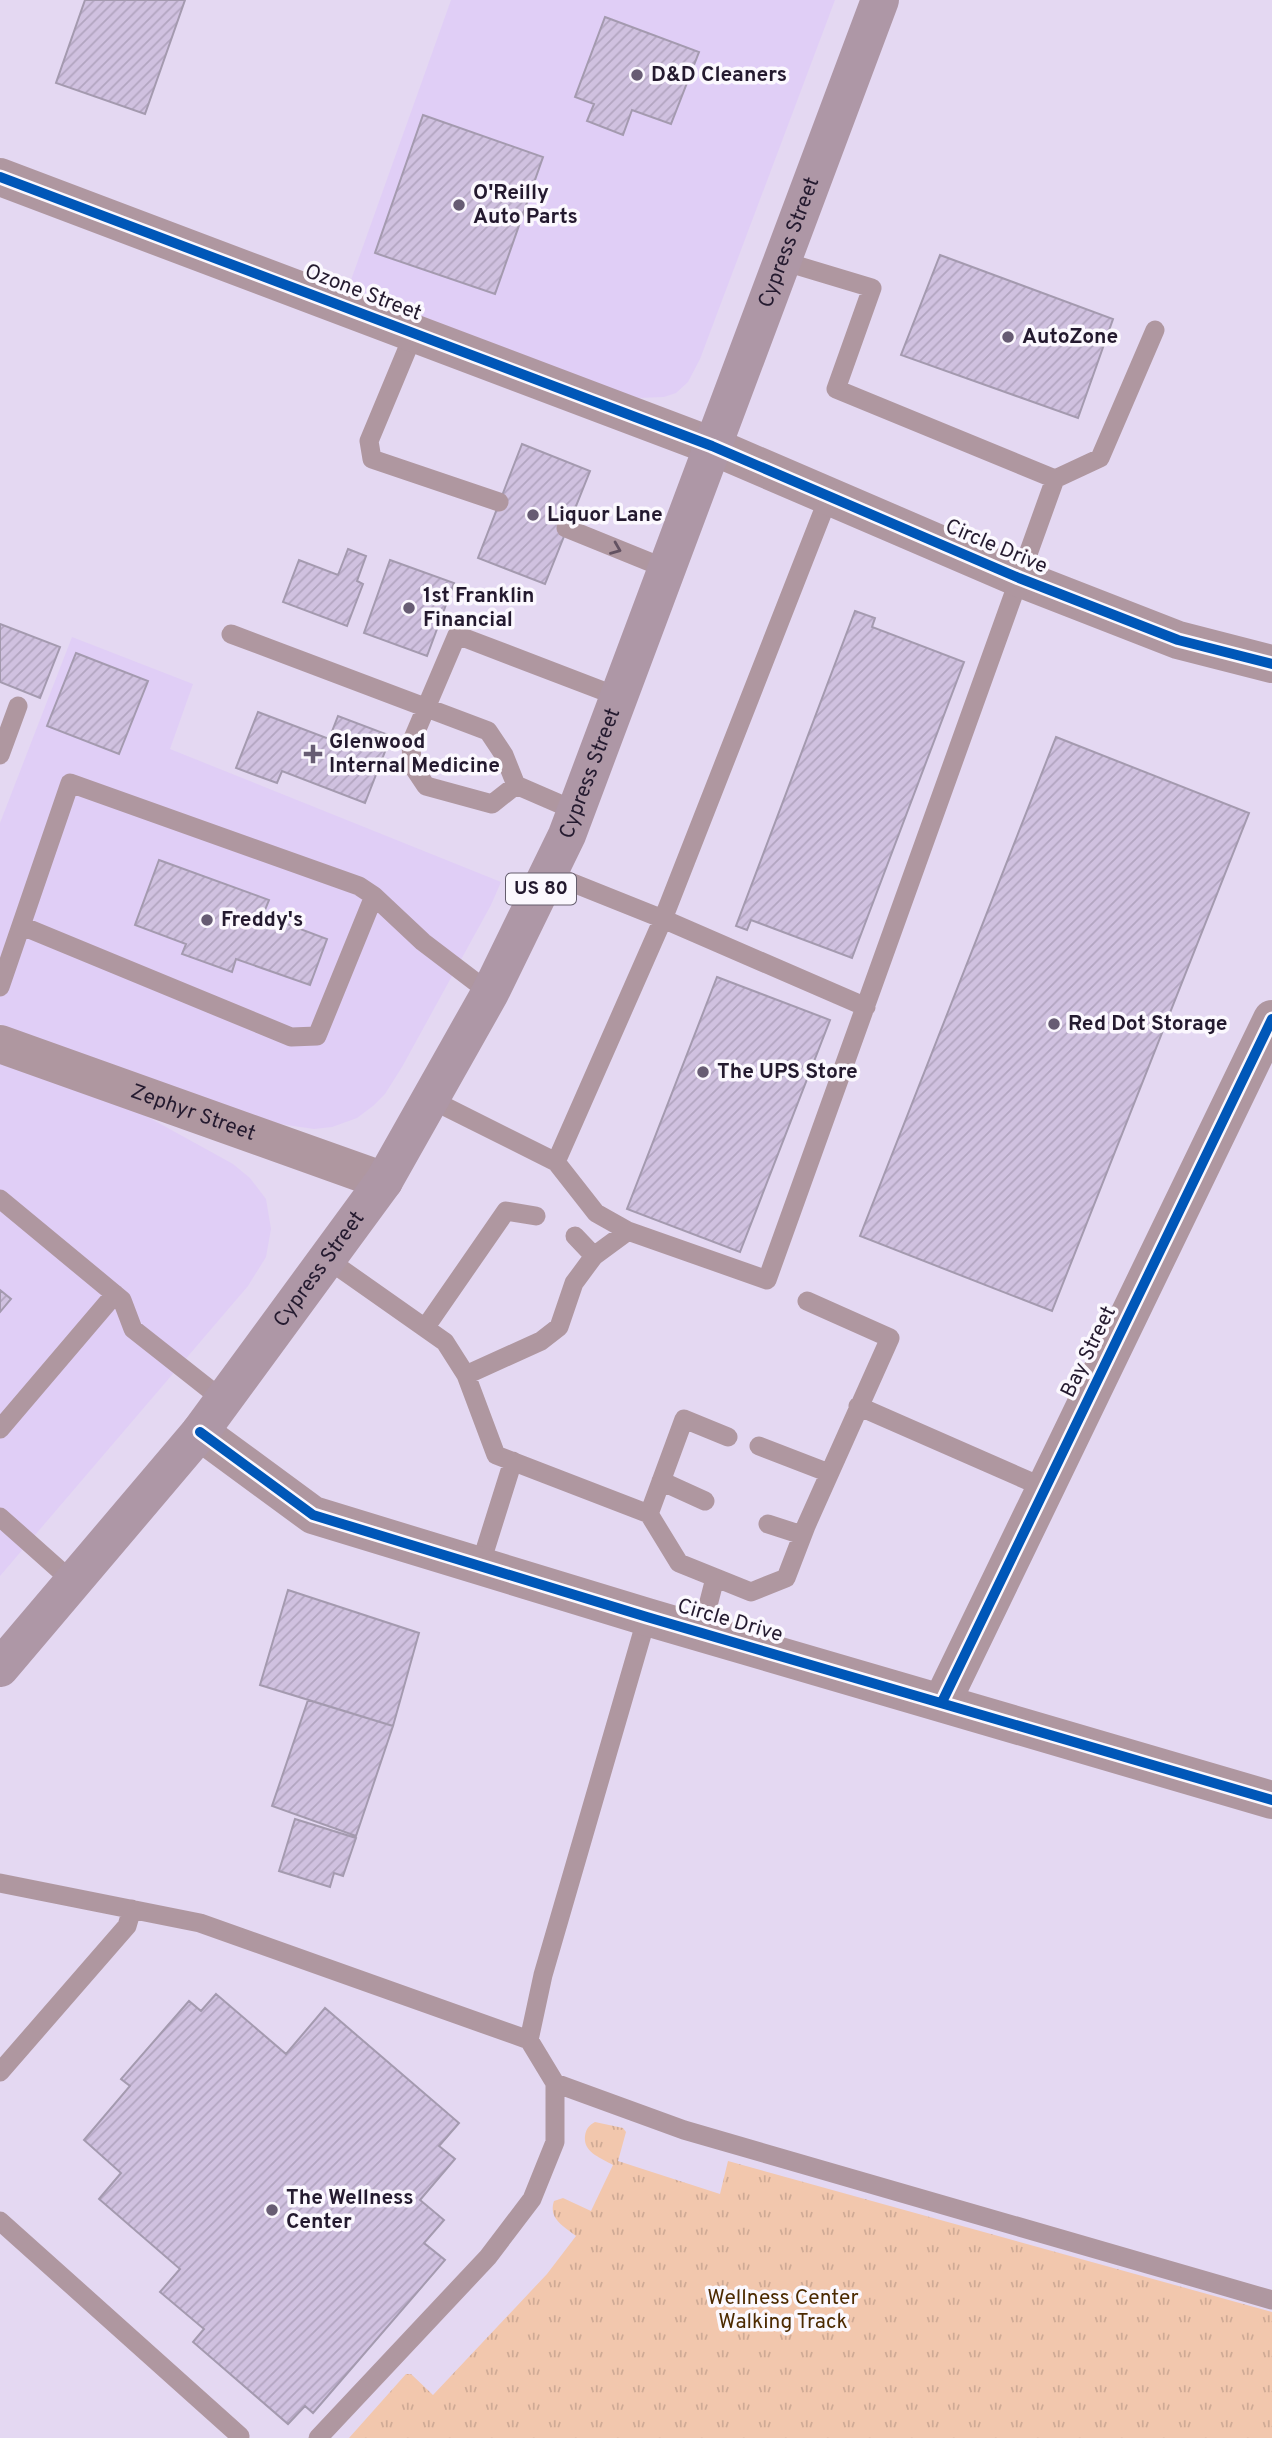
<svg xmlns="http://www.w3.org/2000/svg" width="1272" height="2438" viewBox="0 0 1272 2438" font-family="Overpass,sans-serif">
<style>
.built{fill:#e0cef6}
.park{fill:url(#park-tufts)}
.building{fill:url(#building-hatch);stroke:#a49aaf;stroke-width:2}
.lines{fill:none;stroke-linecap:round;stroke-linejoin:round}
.service{stroke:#af97a0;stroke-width:19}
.minor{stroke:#af97a0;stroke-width:38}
.primary{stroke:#ae97a6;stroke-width:38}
.cycleway-casing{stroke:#fbf8fe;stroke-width:15}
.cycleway{stroke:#0057b8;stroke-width:10}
.oneway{stroke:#635262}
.poi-dot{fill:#675c73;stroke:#fbf8fe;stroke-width:2.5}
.labels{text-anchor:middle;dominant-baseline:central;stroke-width:7;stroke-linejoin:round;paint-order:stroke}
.shield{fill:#fbf8fe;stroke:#645d6d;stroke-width:2}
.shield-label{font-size:19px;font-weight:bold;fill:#241a2f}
.poi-label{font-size:21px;font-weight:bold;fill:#241a2f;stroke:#fbf8fe;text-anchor:start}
.street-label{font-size:21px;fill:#241a2f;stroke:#fbf8fe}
.park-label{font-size:21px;fill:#4c2a00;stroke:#fbf8fe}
</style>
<defs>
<pattern id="park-tufts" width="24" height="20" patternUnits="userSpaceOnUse" patternTransform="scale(1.75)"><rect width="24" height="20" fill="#f2c7ad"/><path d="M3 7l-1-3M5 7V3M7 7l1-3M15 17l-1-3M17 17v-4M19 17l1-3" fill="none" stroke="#cfaa95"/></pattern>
<pattern id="building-hatch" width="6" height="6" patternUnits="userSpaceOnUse" patternTransform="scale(1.75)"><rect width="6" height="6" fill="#d0c1e0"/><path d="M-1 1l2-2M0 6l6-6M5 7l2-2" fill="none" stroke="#b2a5c0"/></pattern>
</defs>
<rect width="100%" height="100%" fill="#e4d8f2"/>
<path class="built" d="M451,0h384l-135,359 -12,23 -12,11 -12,4 -26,1 -292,-104z
M72,637l121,47 -23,65 331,133 -10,23 -89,162 -17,27 -12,12 -16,12 -25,9 -18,2 -34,-5 -132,-44 -148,-56v-201z
M0,1061l137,50 96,53 17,14 16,21 5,30 -5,28 -18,29 -248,290z"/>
<path class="park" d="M595,2122l28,6 3,4 -8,29 102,33 8,-33 544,151v126h-923l57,-64h5l22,21 114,-121 29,-38c-12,-10 -28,-17 -22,-35l9,-3 28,13 22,-46c-11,-7 -30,-12 -28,-29 1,-7 4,-11 10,-14z"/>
<path class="building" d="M85,0h100l-40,114 -89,-31z
M605,17l94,35 -28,72 -39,-14 -9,25 -36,-14 7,-17 -19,-7z
M423,115l120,42 -48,137 -120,-41z
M940,255l173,64 -35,99 -177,-63z
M522,444l68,27 -45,113 -67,-26z
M348,549l18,7 -9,25 6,3 -16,42 -64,-24 16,-42 39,15z
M390,560l64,23 -27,73 -63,-23z
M855,611l20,7 -3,9 92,35 -112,296 -101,-38 -4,10 -11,-4z
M0,624l60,23 -20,51 -40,-16z
M76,653l72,28 -29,73 -72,-28z
M258,712l71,27 9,-23 53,20 -26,67 -83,-32 -5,12 -41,-15z
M1056,737l193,76 -197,498 -192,-75z
M159,860l110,40 -6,15 64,24 -17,46 -74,-26 -4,13 -50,-18 4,-10 -51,-19z
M717,977l113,43 -90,232 -113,-43z
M0,1290l11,9 -11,13z
M288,1590l131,43 -26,93 -133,-41z
M308,1700l85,26 -37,110 -84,-30z
M295,1819l61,19 -13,38 -9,-3 -4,14 -51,-16z
M216,1994l70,60 39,-46 134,115 -20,23 16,13 -35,41 24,20 -20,23 21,17 -132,153 -8,-7 -17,18 -95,-82 11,-13 -44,-37 20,-23 -81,-70 22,-26 -37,-33 46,-54 -9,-7 68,-78 12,10z"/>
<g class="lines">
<path class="service" d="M782,261l90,27 -36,101 219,90
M414,333l-45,108 3,18 127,43
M566,528l101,41
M231,634l257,97 16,24 12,30
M0,755l18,-49
M576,811l-60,-26 -24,19 -66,-18 -14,-21 -1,-22 46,-108 162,62
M548,873l115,46 203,88
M22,926l269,111 26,-1 57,-140
M0,987l70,-204 289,103 15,10 49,46 67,51
M432,1100l124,62 40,51 32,18
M556,1162l107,-243 166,-423
M0,1199l122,101 11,29 90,71
M575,1236l19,20
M327,1259l118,83 21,33 30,80 153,59 35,-95 44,18
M425,1328l81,-117 30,5
M466,1375l75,-34 18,-14 15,-44 20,-27 34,-25 139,49 288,-801 45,-21 55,-128
M858,1406l187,82
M0,1429l115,-135
M759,1446l70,27
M661,1481l44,20
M649,1514l30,49 72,29 35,-14 20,-52 84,-188 -83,-37
M0,1517l73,65
M768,1524l34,11
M480,1566l33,-105
M647,1617l-104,358 -14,65 26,43 129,47 588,170
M701,1633l14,-55
M0,1883l200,40 329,117
M0,2072l127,-146 5,-17
M0,2221l240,215
M318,2438l170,-181 44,-58 23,-57v-59"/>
<g class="minor">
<path d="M0,177l712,269 307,132 159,62 94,24"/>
<path id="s1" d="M0,1044l384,137"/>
<path d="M200,1432l113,83 334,102 625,183"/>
<path d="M942,1702l330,-683"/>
</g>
<path class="primary" id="s2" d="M0,1668l200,-236 184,-251 106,-188 77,-158 313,-835"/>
<defs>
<path id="cycleway" d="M0,177l712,269 307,132 159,62 94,24
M200,1432l113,83 334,102 625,183
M942,1702l330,-683"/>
</defs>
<use href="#cycleway" class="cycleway-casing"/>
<use href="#cycleway" class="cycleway"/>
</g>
<defs><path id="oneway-chevron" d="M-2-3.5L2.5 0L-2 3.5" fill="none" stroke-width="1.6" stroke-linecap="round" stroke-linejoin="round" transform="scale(1.75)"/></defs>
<use class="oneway" href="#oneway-chevron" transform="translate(616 549) rotate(22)"/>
<g class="poi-dot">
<circle cx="637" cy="75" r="7"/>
<circle cx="459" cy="205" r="7"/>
<circle cx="1008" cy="337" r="7"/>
<circle cx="533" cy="515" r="7"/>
<circle cx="409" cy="608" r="7"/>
<path d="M309.5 743.5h7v7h7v7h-7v7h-7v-7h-7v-7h7z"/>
<circle cx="207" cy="920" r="7"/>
<circle cx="1054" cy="1024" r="7"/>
<circle cx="703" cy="1072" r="7"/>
<circle cx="272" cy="2210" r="7"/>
</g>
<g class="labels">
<rect class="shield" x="506" y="873.5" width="70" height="31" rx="5"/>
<g class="shield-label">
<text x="541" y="889">US 80</text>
</g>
<g class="poi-label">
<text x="651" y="75">D&amp;D Cleaners</text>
<text x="473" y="193">O'Reilly<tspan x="473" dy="24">Auto Parts</tspan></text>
<text x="1022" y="337">AutoZone</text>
<text x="547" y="515">Liquor Lane</text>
<text x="423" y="596">1st Franklin<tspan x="423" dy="24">Financial</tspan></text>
<text x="329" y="742">Glenwood<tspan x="329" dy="24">Internal Medicine</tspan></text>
<text x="221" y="920">Freddy's</text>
<text x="1068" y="1024">Red Dot Storage</text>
<text x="717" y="1072">The UPS Store</text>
<text x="286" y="2198">The Wellness<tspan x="286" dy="24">Center</tspan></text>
</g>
<g class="street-label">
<text stroke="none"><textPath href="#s2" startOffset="1645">Cypress Street</textPath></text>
<text transform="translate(363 293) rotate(21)">Ozone Street</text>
<text transform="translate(996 547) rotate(23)">Circle Drive</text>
<text stroke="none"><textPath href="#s2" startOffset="1078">Cypress Street</textPath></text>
<text stroke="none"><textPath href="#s1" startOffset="205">Zephyr Street</textPath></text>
<text stroke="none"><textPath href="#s2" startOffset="511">Cypress Street</textPath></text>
<text transform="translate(1089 1352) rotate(-64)">Bay Street</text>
<text transform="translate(730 1621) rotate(16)">Circle Drive</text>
</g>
<g class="park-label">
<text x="783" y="2298">Wellness Center<tspan x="783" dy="24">Walking Track</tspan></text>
</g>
</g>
</svg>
